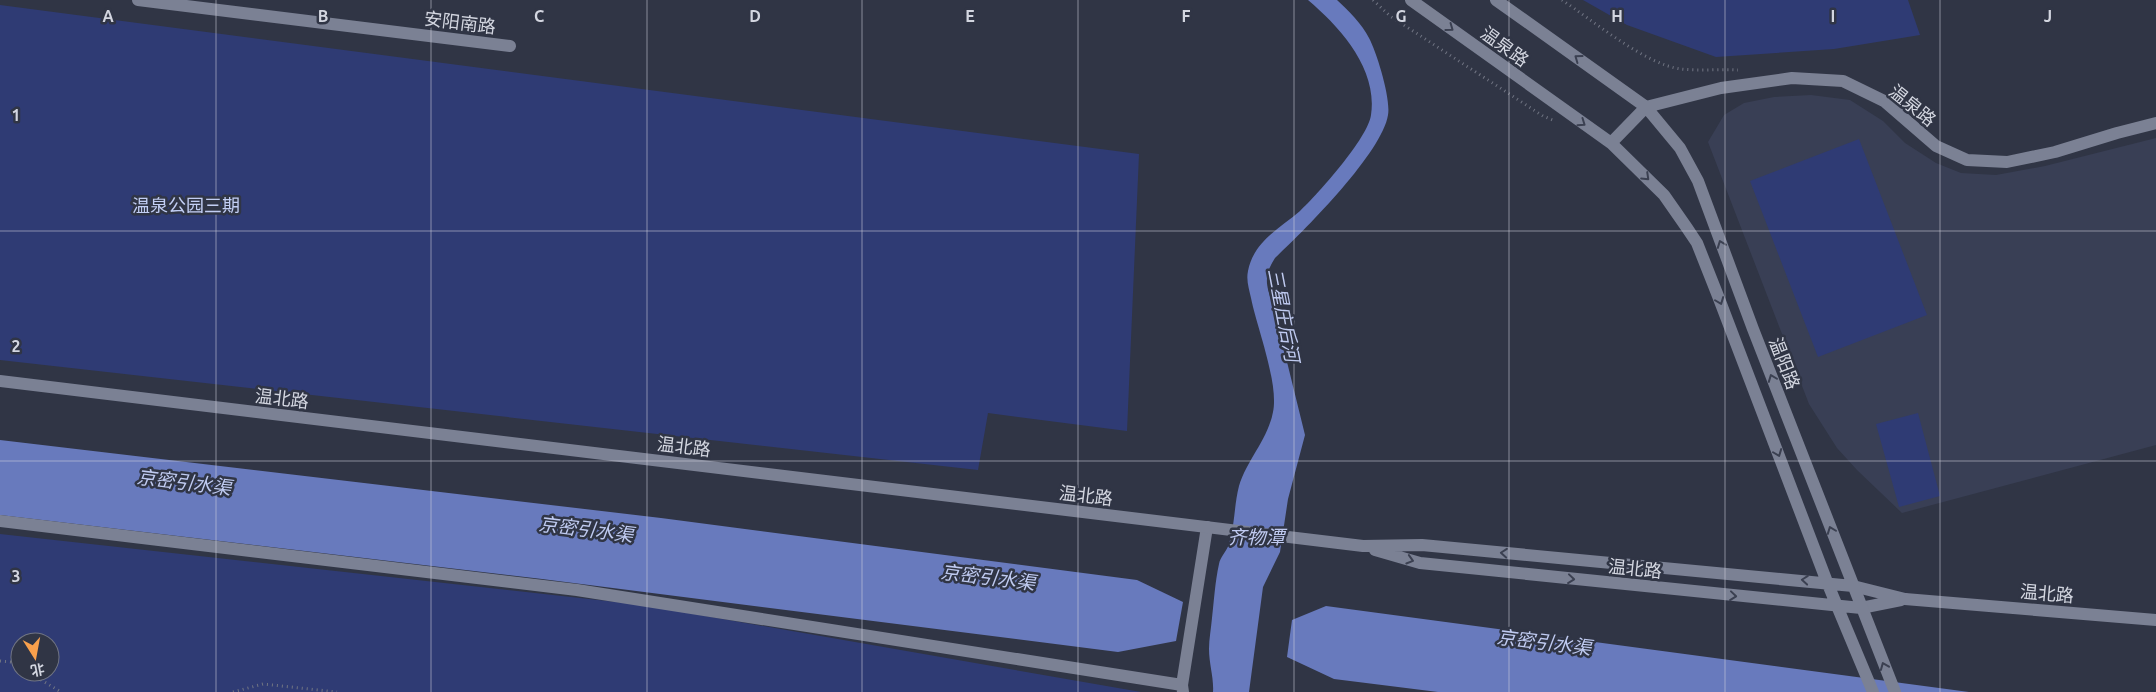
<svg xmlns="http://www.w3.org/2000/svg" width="2156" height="692" viewBox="0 0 2156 692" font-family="Ubuntu,'Noto Sans SC',sans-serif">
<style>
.built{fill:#393f55}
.green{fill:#2f3b74;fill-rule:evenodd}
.water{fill:#687abd}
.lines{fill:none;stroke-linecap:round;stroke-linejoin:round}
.path{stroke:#717583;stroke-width:3;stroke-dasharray:1 4;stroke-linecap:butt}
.minor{stroke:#7b8194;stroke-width:12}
.tertiary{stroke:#7b8194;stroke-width:12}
.secondary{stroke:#7b8194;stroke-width:12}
.oneway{stroke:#3b4051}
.grid{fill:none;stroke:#d3d6e0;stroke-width:1;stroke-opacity:0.55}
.labels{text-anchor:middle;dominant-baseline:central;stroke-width:5;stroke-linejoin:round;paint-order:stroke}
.street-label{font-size:18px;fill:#d3d6e0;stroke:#303545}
.park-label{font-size:18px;fill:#c2cef4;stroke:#303545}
.water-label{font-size:19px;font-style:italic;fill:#bfcaf0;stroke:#303545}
.grid-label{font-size:16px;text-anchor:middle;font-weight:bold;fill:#d3d6e0;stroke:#303545;stroke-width:5;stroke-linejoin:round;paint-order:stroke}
</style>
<rect width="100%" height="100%" fill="#303545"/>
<path class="built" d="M1811,95l39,5 33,21 22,22 31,20 25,10 35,2 49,-9 111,-28v307l-254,68 -45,-43 -20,-22 -28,-44 -101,-262 16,-27 20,-12 30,-6z"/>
<path class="green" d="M1583,0h325l12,35 -86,14 -118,8 -89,-32z
M0,5l1139,149 -12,277 -139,-18 -10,57 -978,-110z
M1859,139l68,176 -109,42 -68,-176z
M1918,413l22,83 -41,11 -23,-83z
M0,534l643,71 498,87h-1141zM20,642h30v30h-30z"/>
<path class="water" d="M1308,0h29c11,10 25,24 32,38 8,15 22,61 19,77 -6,38 -84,116 -113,143 -12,19 -9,27 -2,47l32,130 -17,64 -8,53 -17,35 -14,105h-36c1,-14 -4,-28 -4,-43 0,-10 2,-20 3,-31 2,-17 3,-36 7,-54 1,-7 8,-13 10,-20 6,-19 5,-39 10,-58 8,-26 29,-47 34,-74 6,-29 -16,-84 -22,-114 -2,-9 -5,-18 -3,-27 6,-30 31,-42 52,-60 18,-17 68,-73 71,-96 7,-46 -31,-88 -63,-115z
M0,440l661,78 476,62 46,22 -7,39 -58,11 -576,-73 -542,-64z
M1326,606l643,86h-531l-104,-13 -47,-22 5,-37z"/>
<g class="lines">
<path class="path" d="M1373,0l17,16 153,100 12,5
M1562,0c30,20 84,65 119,69 18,2 38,0 57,1
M0,661l11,1 9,5
M28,672l33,20
M233,692l30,-8 74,8"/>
<path class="minor" d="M0,521l577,69 605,95
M1183,692l-1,-7 25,-158"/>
<path class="tertiary" d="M138,0l372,46
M1853,586l52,13
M1861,608l40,-8"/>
<path class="secondary" d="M1411,0l200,143 53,52 23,33 10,15 21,53 109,286 46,110
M1496,0l150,107 34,41 18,33 55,148 142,363
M1611,143l35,-36 75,-19 71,-10 51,3 41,20 52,45 31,14 40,2 48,-10 62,-19 39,-10
M0,381l1363,165 59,-1 431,41
M1375,550l45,13 441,45
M1905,599l251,21"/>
</g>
<defs><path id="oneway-chevron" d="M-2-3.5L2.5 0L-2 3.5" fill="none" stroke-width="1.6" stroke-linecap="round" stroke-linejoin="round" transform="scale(1.25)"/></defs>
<g class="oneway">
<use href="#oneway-chevron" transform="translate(1450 28) rotate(36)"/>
<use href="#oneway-chevron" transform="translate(1578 58) rotate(-144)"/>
<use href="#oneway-chevron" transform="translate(1582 123) rotate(35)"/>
<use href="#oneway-chevron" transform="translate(1646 177) rotate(44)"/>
<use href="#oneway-chevron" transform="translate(1721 244) rotate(-111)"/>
<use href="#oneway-chevron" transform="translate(1720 301) rotate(69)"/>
<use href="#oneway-chevron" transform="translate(1772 378) rotate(-111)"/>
<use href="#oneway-chevron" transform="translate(1778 453) rotate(69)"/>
<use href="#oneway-chevron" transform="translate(1831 530) rotate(-111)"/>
<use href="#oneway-chevron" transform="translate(1504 553) rotate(-175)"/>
<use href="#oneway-chevron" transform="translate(1410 560) rotate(17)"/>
<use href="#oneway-chevron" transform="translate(1571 579) rotate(6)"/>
<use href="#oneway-chevron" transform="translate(1805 580) rotate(-175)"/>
<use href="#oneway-chevron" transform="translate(1733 596) rotate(6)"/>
<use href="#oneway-chevron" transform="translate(1884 666) rotate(-112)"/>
</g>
<path class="grid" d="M216,0v692M431,0v692M647,0v692M862,0v692M1078,0v692M1294,0v692M1509,0v692M1725,0v692M1940,0v692M0,231h2156M0,461h2156"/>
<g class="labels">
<g class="street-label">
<text transform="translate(460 22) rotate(7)">安阳南路</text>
<text transform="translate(1505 46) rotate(36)">温泉路</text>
<text transform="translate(1913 105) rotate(39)">温泉路</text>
<text transform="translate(1785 363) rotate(69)">温阳路</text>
<text transform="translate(282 398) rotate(7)">温北路</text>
<text transform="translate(684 446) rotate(7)">温北路</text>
<text transform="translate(1086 495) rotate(7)">温北路</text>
<text transform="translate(1635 568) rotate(6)">温北路</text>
<text transform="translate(2047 593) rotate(5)">温北路</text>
</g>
<g class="park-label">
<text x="186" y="205">温泉公园三期</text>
</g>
<g class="water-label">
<text transform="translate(1284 315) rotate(79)">三星庄后河</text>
<text transform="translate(184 482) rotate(7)">京密引水渠</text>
<text transform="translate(586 529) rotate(7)">京密引水渠</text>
<text x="1256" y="537">齐物潭</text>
<text transform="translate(988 577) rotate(7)">京密引水渠</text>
<text transform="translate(1544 642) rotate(7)">京密引水渠</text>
</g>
</g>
<g class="grid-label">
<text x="108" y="22">A</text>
<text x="323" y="22">B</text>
<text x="539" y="22">C</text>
<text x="755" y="22">D</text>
<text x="970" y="22">E</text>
<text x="1186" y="22">F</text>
<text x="1401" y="22">G</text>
<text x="1617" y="22">H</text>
<text x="1833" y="22">I</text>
<text x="2048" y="22">J</text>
<text x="16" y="121">1</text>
<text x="16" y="352">2</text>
<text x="16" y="582">3</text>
</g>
<g transform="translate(35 657) rotate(169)"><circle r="24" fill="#303545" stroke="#717583"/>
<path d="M0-4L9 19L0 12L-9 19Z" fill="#f9a04c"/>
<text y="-8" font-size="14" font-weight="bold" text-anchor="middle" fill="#d3d6e0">北</text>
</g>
</svg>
